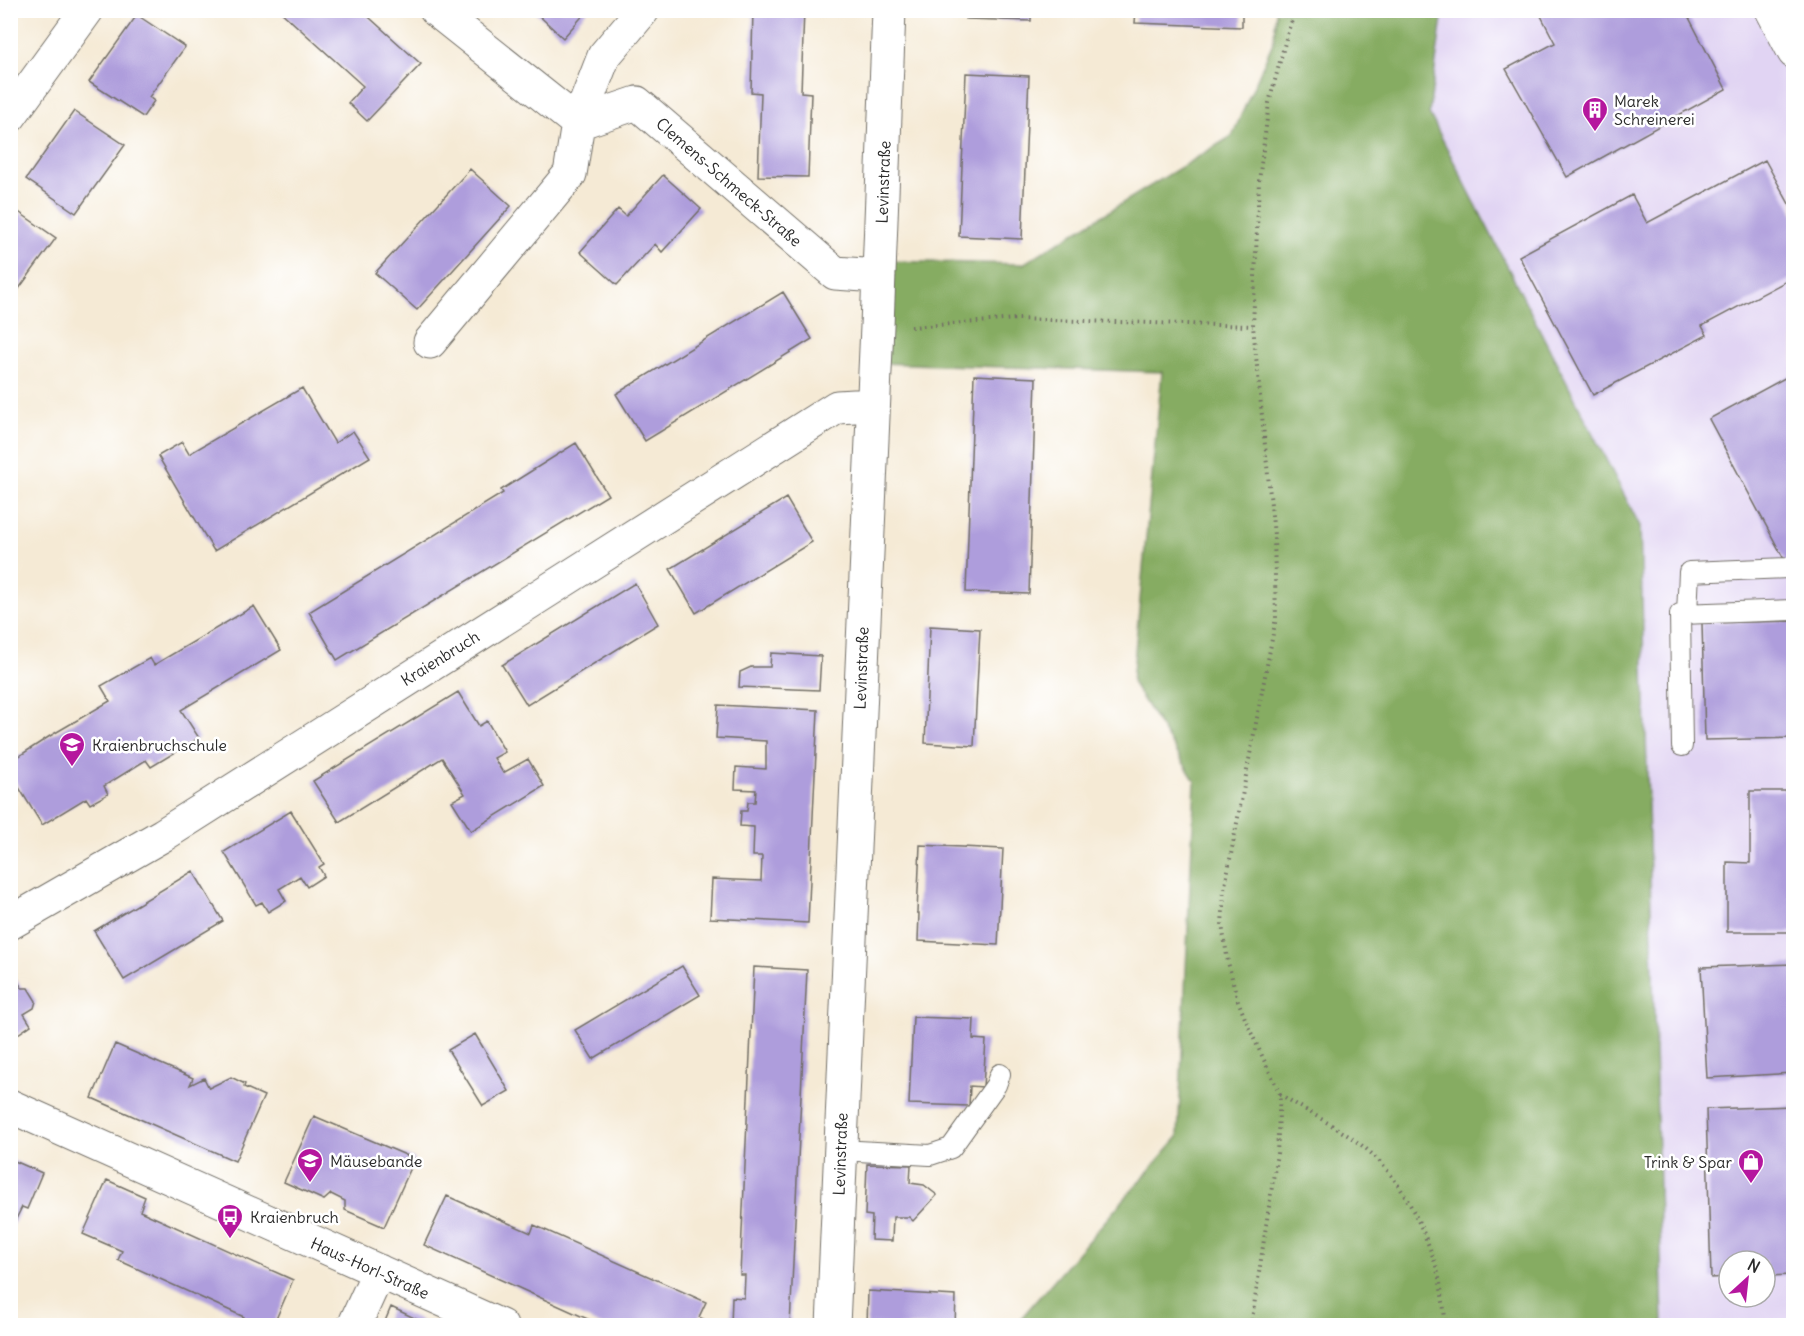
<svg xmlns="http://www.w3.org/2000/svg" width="1804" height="1336" viewBox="0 0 1804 1336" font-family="Delius,sans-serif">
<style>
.built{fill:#e1d4f3;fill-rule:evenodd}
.forest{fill:#86ac62;stroke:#586c46;stroke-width:1.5}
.building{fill:#ae9ddc}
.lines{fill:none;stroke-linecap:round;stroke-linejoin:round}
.lane-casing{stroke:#726e66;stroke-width:22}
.street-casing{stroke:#726e66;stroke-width:35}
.path{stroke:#726e66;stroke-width:4;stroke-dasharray:1.5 4.5;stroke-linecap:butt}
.lane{stroke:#fff;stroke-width:20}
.street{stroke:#fff;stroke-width:33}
.labels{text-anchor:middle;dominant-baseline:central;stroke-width:5;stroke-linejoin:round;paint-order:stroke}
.poi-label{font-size:16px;fill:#2b2b2b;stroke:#fff;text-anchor:start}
.street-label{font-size:16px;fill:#2b2b2b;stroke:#fff}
</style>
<rect width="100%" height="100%" fill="#fff"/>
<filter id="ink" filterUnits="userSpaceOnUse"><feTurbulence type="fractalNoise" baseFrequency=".0167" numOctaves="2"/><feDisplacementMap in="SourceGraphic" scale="12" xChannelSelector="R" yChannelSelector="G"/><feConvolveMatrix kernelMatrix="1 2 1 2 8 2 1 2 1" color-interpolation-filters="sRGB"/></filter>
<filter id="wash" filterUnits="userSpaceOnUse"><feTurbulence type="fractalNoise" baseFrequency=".008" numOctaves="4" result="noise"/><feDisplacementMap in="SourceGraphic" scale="24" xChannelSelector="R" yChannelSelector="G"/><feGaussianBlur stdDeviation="1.35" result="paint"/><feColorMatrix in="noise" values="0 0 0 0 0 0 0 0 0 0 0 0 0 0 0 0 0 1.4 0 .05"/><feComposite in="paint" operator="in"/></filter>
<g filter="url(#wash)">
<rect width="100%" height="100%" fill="#f5ead5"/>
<path class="built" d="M1443,11h320l30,57v1257h-130l-23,-799 -211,-413zM1729,1261h36v36h-36z"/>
<path class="forest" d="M1276,11h167l-14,102 211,413 23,799h-648l163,-188 17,-356 -63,-99 30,-310 -283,-9 4,-102 140,3 209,-128 42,-96z"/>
<g id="blocks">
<path class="building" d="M279,10h82l60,54 -54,57 -19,-18 15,-17z
M533,10h55l-25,28z
M753,10h51l-3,82 10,1 -3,84 -50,-1 3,-83 -10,-1z
M967,10h64v11l-65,-2z
M1136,10h106v17l-107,-4z
M1538,10h147l41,79 -159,88 -61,-108 49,-26z
M137,15l48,32 -36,50 5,4 -11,16 -54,-35z
M966,73l63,3 -7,163 -63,-3z
M74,111l51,34 -49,68 -50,-34z
M1765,160l29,53v64l-92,49 5,9 -114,60 -74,-139 113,-61 15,28z
M470,169l41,37 -94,104 -42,-37z
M663,175l38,34 -39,43 -7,-8 -38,41 -37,-33 38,-43 8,7z
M10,206l46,32 -46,63z
M783,292l29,47 -167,102 -29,-47z
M1794,373v183l-9,5 -76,-142z
M974,375l62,3 -7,216 -63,-2z
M302,388l33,55 18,-12 17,26 -156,94 -56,-95 24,-14 7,12z
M576,443l32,52 -271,165 -28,-48 194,-119 -2,-3z
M786,498l26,44 -116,71 -26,-44z
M635,583l23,41 -131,81 -25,-40z
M254,606l27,44 -100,60 18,28 -48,29 -5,-7 -42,26 4,8 -18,10 -4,-6 -44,27 -32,-52v-11l40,-26 60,-35 -9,-15 49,-28 4,7z
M1794,621v117l-89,2 -3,-117z
M930,626l50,3 -6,117 -49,-3z
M771,653l50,3 -2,34 -80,-3 1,-15 11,-5h19z
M458,692l21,34 8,-5 18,31 -11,6 9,15 25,-14 16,27 -73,45 -19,-30 13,-7 -23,-36 -103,64 -26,-41z
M718,705l100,5 -10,213 -98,-5 2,-39 49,2 1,-25h-9l1,-29 -14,-1 1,-15h6l1,-9h7l1,-12 -21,-1 1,-22 30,2v-28l-50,-3z
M1750,791h44v141h-67v-70l23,1z
M291,811l33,53 -5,3 5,9 -17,11 -7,-11 -21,13 7,12 -18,11 -6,-10 -6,3 -32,-53z
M920,845l83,4 -5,96 -80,-4 1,-28h-2z
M193,871l30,50 -99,59 -30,-49z
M1794,964v109l-87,5 -6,-111z
M682,966l18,29 -107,64 -18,-29z
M754,967l53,3 -17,356h-59l1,-29 12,1 1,-23h-5z
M16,979l6,9h6l8,13 -2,7 -10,6 7,11 -16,11 -5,-6v-48z
M913,1017l61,2 -1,20 13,1 -3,47 -13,-1 -1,20 -60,-2z
M475,1034l34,57 -26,15 -35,-56z
M115,1044l78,34 -3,7 14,-7 5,10 22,-11 14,7 -1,3 20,9 -29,65 -143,-63z
M1794,1106v169l-29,1v-15h-36v16l-18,1 -5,-169z
M314,1116l101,43 -31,68 -39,-17v-9l-14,-7 -7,6 -40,-18z
M10,1159l32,14 -15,36 -5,-2 -12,24z
M867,1164l44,1 -1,18 14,2 13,10 -24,26 -4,-4h-16l-1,24 -21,-1 1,-24 -7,-1z
M107,1180l38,17 -5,14 153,69 -20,46h-33l4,-9 -126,-57 4,-9 -39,-17z
M447,1196l84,37 3,-8 172,77 -7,15 18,9h-114l-179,-81z
M868,1291l88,5 -1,30h-88z
M391,1307l40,19h-48z"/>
</g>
</g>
<g filter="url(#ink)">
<use href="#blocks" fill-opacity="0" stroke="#726e66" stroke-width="1.5"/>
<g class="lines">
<defs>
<path id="lane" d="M1687,613l2,-41 99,-4 6,-2
M1682,746l-2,-132 114,-4
M840,1150l90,5 21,-7 45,-63 4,-11"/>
<path id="street" d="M436,10l142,113 59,-20 198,170 44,3
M1772,10l22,42
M10,116l77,-106
M430,342l140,-168 8,-51 26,-67 39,-46
M10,923l153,-88 674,-428 35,-2
M10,1106l491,220
M354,1326l25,-55
M833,1326l44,-1000 12,-316"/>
</defs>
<use href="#lane" class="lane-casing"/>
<use href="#street" class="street-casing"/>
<path class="path" d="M911,327l105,-8 237,7
M1280,1094c28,19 69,38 93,61 28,26 47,66 60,102 8,21 10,46 13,69
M1251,1326l26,-173 3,-59 -32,-68 -11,-28 -9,-36 -6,-37 2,-34 52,-273 -2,-83 -21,-209 6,-145 10,-78 19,-72 8,-21"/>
<use href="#lane" class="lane"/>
<use href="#street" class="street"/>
</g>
</g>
<defs>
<symbol id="building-pin" viewBox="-11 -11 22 30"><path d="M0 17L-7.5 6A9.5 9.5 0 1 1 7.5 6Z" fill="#b5179e" stroke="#fff"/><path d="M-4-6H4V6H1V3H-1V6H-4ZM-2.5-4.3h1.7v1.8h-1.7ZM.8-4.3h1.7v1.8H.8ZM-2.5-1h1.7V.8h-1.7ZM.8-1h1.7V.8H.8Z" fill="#fff"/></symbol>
<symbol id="school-pin" viewBox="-11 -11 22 30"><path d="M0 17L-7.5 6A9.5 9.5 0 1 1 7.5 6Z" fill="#b5179e" stroke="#fff"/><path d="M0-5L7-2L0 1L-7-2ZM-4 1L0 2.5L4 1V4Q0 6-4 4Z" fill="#fff"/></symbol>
<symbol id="shop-pin" viewBox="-11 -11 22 30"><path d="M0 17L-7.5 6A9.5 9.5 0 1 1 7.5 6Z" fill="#b5179e" stroke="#fff"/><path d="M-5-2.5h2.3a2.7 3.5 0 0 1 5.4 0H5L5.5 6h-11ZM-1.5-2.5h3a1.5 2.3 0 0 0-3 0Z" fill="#fff"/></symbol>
<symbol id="bus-pin" viewBox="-11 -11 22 30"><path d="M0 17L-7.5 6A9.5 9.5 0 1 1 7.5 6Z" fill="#b5179e" stroke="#fff"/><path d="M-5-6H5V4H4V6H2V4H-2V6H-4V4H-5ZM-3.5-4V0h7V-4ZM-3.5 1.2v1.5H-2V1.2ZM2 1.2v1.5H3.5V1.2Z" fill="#fff"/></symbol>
</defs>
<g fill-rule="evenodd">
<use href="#building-pin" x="1580" y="95" width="30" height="40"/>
<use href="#school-pin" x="57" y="730" width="30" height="40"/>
<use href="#school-pin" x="295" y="1146" width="30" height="40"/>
<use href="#shop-pin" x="1736" y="1147" width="30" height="40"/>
<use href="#bus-pin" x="215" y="1202" width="30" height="40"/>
</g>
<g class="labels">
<g class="poi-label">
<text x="1614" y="101">Marek<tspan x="1614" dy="18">Schreinerei</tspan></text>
<text x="92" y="745">Kraienbruchschule</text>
<text x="330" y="1161">Mäusebande</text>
<text x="1732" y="1162" text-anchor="end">Trink &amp; Spar</text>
<text x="250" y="1217">Kraienbruch</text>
</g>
<g class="street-label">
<text transform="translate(729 182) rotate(41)">Clemens-Schmeck-Straße</text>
<text transform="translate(883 182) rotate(-88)">Levinstraße</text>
<text transform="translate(440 658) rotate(-32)">Kraienbruch</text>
<text transform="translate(861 668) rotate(-88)">Levinstraße</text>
<text transform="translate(840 1154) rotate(-88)">Levinstraße</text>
<text transform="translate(370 1268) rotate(24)">Haus-Horl-Straße</text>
</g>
</g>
<rect width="1804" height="1336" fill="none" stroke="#fff" stroke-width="36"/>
<g transform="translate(1747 1279) rotate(27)"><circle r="28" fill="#ffffff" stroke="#aaaaaa" stroke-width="1.5"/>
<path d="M0-4.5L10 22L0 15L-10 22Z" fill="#b5179e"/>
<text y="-9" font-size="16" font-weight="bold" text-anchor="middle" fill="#2b2b2b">N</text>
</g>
</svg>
